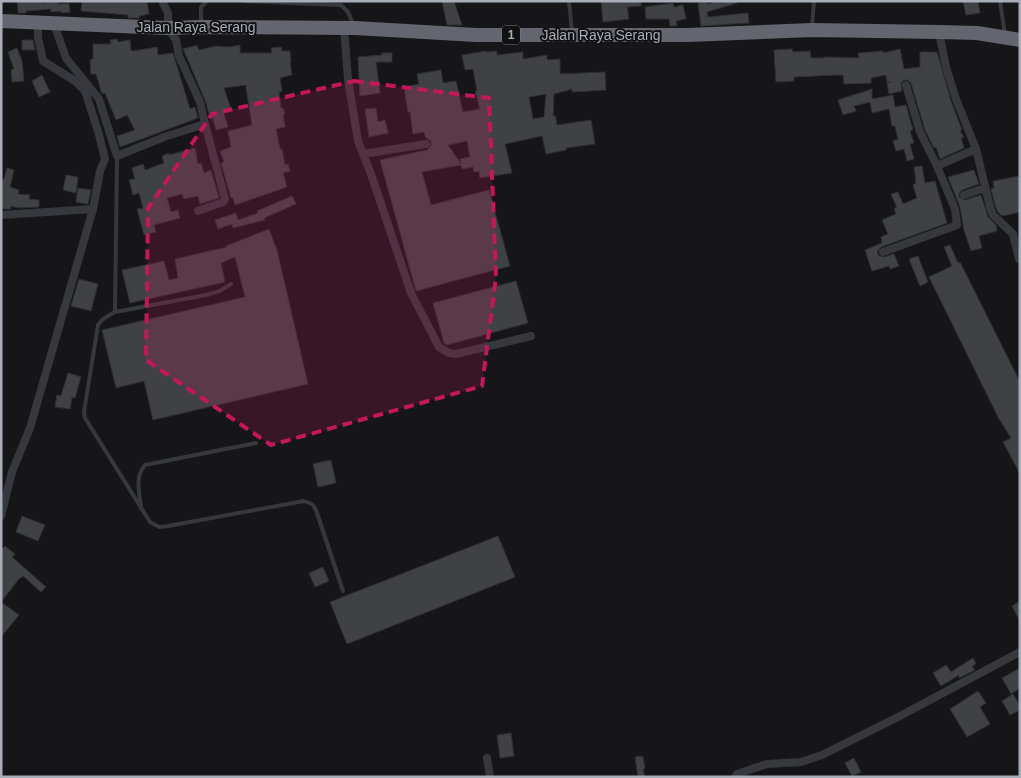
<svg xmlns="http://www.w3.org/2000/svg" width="1021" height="778" viewBox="0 0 1021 778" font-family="Arial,sans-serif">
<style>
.building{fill:#404145;stroke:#303034;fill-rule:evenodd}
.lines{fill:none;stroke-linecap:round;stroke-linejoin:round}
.lane{stroke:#37383d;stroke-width:4}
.street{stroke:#37383d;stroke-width:8}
.highway{stroke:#63666e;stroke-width:14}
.marked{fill:#c2185b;fill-opacity:0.2;stroke:#c2185b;stroke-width:4;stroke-dasharray:10 6;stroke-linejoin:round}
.labels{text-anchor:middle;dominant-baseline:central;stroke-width:4;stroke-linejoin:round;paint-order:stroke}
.shield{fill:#111113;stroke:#7b7e86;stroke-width:1}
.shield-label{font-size:12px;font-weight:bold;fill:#a8adb8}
.street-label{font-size:14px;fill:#a8adb8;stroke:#111113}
</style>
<rect width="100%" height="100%" fill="#161618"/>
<path class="building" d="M17,1h25v2l15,-2 2,3 10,-1 1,9 -9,1v-2l-10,1v-3l-25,2v2h-8z
M82,1h65l2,13 -10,2v2h-11v-3l-47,-4z
M442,1h12l8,24h-15z
M601,1h40v5l-14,1 2,12 -26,3z
M719,1h18v2l-30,9 1,5 40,-4 1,10 -48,3 -3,-23 9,-1v2z
M963,1h15l2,12 -14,2z
M673,3l1,4 9,-2 3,14 -10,2 1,5h-7l-1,-7h-23l-1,-12z
M117,39l1,3 12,-2 1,10 2,1 24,-4 1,8 15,-2 17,56 5,-2 3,11 -78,29 -3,-11 18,-6 -8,-15 -11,5 -11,-27 -3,1 -6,-20h-5l-1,-14 3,-1v-15h18l-1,-4z
M22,40h11l2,10h-13z
M197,45l2,5 17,-4 14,1 10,-2v8h32l-1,-5 10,-1 1,4h8l1,11h-1l2,13 -12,3 2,13 -3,1 2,16h2l2,7h-2l2,12 -9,2 4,20h2l3,16 3,-1 2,7 -7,2 4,14 -52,18 -2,-7h-2l-10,-35 3,-1 -4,-11 11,-4 -3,-16 24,-6 -6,-37v-3l-22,3 7,21 -8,2 5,16 -12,3 -5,-17 -2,1 -4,-14 -21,-49 -1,-2z
M17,48l5,13 2,20 -12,1 -1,-12 3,-1 -6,-17z
M792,49l1,3 17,-1 1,7h13v-1l35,1 -1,-5 25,-2v2l17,-4 4,20 16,-2v-15h17l14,49 11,29 -2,1 4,6 -3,1 3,10 -24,11 -4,-12 -2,1 -9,-18 -14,-47 -3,-3h-4l-3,3 1,8 -13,3 -2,-11 4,-1h-4l-1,-7 -15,3v5l-27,1 -1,-9h-8l-41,2v4l-18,1 -2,-32z
M486,51v1l11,-1v4l26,-3v7l24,-4v5l13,-1v15l45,-2 1,18 -34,2v-3l-18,5 -1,22 2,-1 2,10 34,-5 4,24 -29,4v2l-20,4 -4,-18 -37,8 7,29 -32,5 -1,-7 -5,1 -1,-5 -11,2 -1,-4 -39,7 9,33 58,-15 21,76 -94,25 -36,-131 47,-10 4,-4v-5l-5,-3 -2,-6 -11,2 -3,-22h-2l-4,-25 15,-3 -2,-10 24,-4 2,13 13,-2 7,31 17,-3 -5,-18h2l-4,-22 -8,1 -3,-15zM546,94l-2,23 -11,2 -4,-22zM467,141l3,16 -10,2 1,5 -13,-19z
M382,53h10v9h-16l4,31 -20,3 -2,-39 24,-2z
M42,75l8,17 -11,5 -7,-16z
M872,89v10l21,-4 2,12 11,-2 7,25 -3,1 4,12 -4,1 4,15 -7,2 -3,-12 -8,2 -3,-10 5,-2 -3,-13h-3l-3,-17 -17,4 -2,-11 -16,4 2,5 -13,4 -5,-15z
M376,108l2,14 7,-2 3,13 -19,4 -4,-28z
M195,148l3,16 3,-1 3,10 7,-3 8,28 -19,6 -2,-8 -14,3 -2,-5 -15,4 4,14 7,-2 2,8 -26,7 2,7 -12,3 -7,-26 6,-1 -4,-15 -6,2 -4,-15 6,-1 -3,-11 11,-4 2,6 19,-7 -2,-7 7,-3v2z
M922,166l3,17 10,-2 12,42 -66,24 -4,5 2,4 5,1 10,-3 5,12 -9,3 -1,-3 -17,5 -7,-21 17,-7 -1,-6 7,-3 -6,-14 14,-6 -2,-6h3l-6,-14 7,-2 5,12 14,-6 -4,-13 3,-2 -2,-16z
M7,168l7,2 -4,17 9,3 -1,4 12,1 -1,4 10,1v7l-21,1 -7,-2v3h-10v-30h3z
M974,170l5,14 -17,6 -3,3v4l6,3 16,-5 7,22 8,8 1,6 -18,5 3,12 -11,3 -7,-21 -4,-23 -12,-30z
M66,175l12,2 -2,16 -13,-3z
M1020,176v36l-18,4 -4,-4 -3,-7 -4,-16 3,-1 -1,-7z
M78,188l13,2 -3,14 -12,-2z
M292,196l4,8 -32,14 1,2 -32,8 -1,-4 -14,5 -3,-9 21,-7 2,7 20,-7 -1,-2z
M269,229l8,21 31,134 -155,36 -9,-39 -28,7 -14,-58 143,-33 -10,-40 -14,6 4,19 -95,21 -8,-33 42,-9 5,19 9,-2 -3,-19 52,-12 -1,-1z
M950,245l8,18 2,-1 60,120v92l-17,-32 8,-4 -13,-21 -69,-140 23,-11 -8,-19z
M918,256l10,26 -8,4 -11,-27z
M79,279l19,5 -7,27 -20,-5z
M516,281l12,42 -81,22 -3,-2 -11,-40z
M68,373l13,4 -6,21 -3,-1 -2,12 -15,-2 2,-12 4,1z
M331,460l5,23 -18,4 -5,-23z
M22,516l23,9 -7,16 -22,-9z
M498,536l17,41 -168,67 -17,-42z
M5,546l10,8 -3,3 34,30 -5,5 -18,-16 -5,4 -17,22v-52z
M323,567l6,14 -14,6 -6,-14z
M1020,601v20l-8,-15z
M1,602l18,13 -18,22z
M973,658l3,6 -4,2 3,4 -16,8v-3l-18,11 -8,-13 13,-8 5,7z
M1020,668v20l-9,6 -9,-16z
M978,691l8,12 -6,4 10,17 -23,13 -17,-28z
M1013,694l7,12v4l-10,5 -8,-14z
M511,733l3,23 -14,2 -3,-23z
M640,756l3,1 2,11 -2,1 2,8h-7l-3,-20z
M854,758l7,14 -9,4 -7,-13z"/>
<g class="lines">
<path class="lane" d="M243,1l98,4 7,7 5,12
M569,1l3,31
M1000,1l5,34
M201,23v-16l6,-6
M812,26l2,-25
M231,284l-11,7 -14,4 -91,17 -12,7 -5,6 -14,87 1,6 65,104 9,5 9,-1 136,-25 8,3 4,6 27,81
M115,312l2,-155
M141,508c-1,-14 -7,-30 4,-43l111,-22"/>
<path class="street" d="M54,24l12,34 33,41 18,57 47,-19 41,-13 -5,-22 -21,-46 -3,-16 -8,-12v-15l-6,-12
M344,28l4,51 10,62 13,33 40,119 28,54 10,6 7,1 75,-18
M939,32l7,35 10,32 20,50 14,58 3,8 20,19 6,25
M906,85l14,47 17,34 39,-17
M363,154l63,-10
M964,195l21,-7
M198,211l25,-9 2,-3 -20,-75
M1,215l92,-6
M883,252l74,-27 -2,-16 -18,-43
M1,516l11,-44 18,-44 63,-219 7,-38 5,-12 -7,-28 -13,-40 -10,-10 -32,-20 -5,-24v-13
M487,758l3,19
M735,777l2,-3 30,-10 34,-2 21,-7 78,-39 120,-64"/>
<path class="highway" d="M1,21l167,7 33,-1 154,1 121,7h212l124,-5 127,2 38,1 43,7"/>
</g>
<path class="marked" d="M354,81l135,17 7,179 -14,109 -211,59 -125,-85 2,-152 64,-94z"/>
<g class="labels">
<rect class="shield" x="502" y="25.5" width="18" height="19" rx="4"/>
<g class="shield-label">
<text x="511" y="35">1</text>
</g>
<g class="street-label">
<text x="196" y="27">Jalan Raya Serang</text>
<text x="601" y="35">Jalan Raya Serang</text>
</g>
</g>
<rect width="1021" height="778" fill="none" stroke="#a8adb8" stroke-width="5"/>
</svg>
